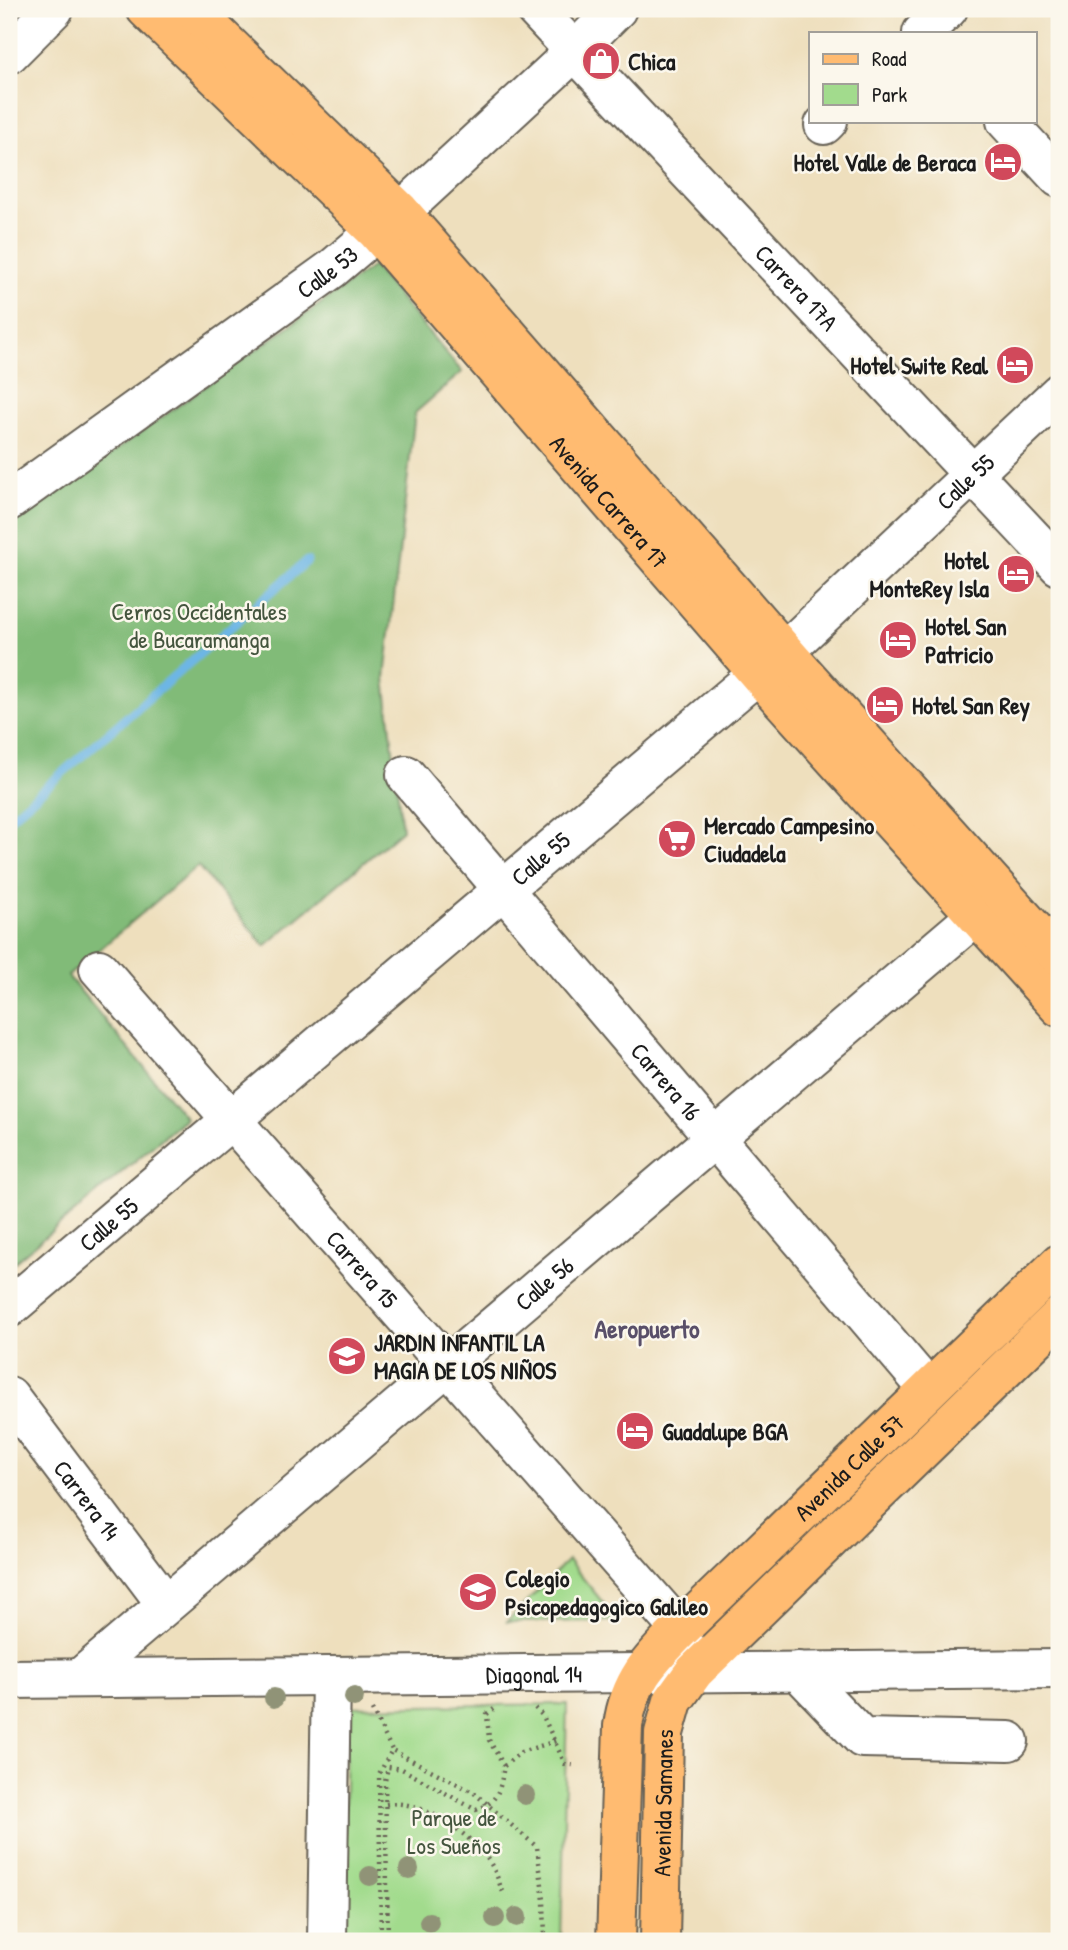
<svg xmlns="http://www.w3.org/2000/svg" width="1068" height="1950" viewBox="0 0 1068 1950" font-family="'Patrick Hand',sans-serif">
<style>
.green{fill:#a2db8d;stroke:#5f7c54;stroke-width:2}
.forest{fill:#81bb78;stroke:#4e6c4a;stroke-width:2}
.lines{fill:none;stroke-linecap:round;stroke-linejoin:round}
.stream{stroke:#6db6e5;stroke-width:9}
.minor-casing{stroke:#666054;stroke-width:42}
.major-casing{stroke:#666054;stroke-width:42}
.path{stroke:#666054;stroke-width:4.5;stroke-dasharray:2 5;stroke-linecap:butt}
.minor{stroke:#fff;stroke-width:38}
.major{stroke:#ffbb71;stroke-width:38}
.tree{fill:#909377}
.labels{text-anchor:middle;dominant-baseline:central;stroke-width:5;stroke-linejoin:round;paint-order:stroke}
.poi-label{font-size:24px;font-weight:bold;fill:#1c1c1c;stroke:#fbf7ec;text-anchor:start}
.street-label{font-size:24px;fill:#1c1c1c;stroke:#fbf7ec}
.park-label{font-size:24px;fill:#44553e;stroke:#fbf7ec}
.neighbourhood-label{font-size:26px;font-weight:bold;fill:#594f69;stroke:#fbf7ec}
</style>
<rect width="100%" height="100%" fill="#fbf7ec"/>
<filter id="ink" filterUnits="userSpaceOnUse"><feTurbulence type="fractalNoise" baseFrequency=".0143" numOctaves="2"/><feDisplacementMap in="SourceGraphic" scale="14" xChannelSelector="R" yChannelSelector="G"/><feConvolveMatrix kernelMatrix="1 2 1 2 8 2 1 2 1" color-interpolation-filters="sRGB"/></filter>
<filter id="wash" filterUnits="userSpaceOnUse"><feTurbulence type="fractalNoise" baseFrequency=".00686" numOctaves="4" result="noise"/><feDisplacementMap in="SourceGraphic" scale="28" xChannelSelector="R" yChannelSelector="G"/><feGaussianBlur stdDeviation="1.57" result="paint"/><feColorMatrix in="noise" values="0 0 0 0 0 0 0 0 0 0 0 0 0 0 0 0 0 1.4 0 .05"/><feComposite in="paint" operator="in"/></filter>
<g filter="url(#wash)">
<rect width="100%" height="100%" fill="#eedfbd"/>
<path class="green" d="M568,1560l50,61 -111,1z
M567,1704l-6,237h-218l3,-234z"/>
<path class="forest" d="M373,266l89,106 -47,41 -30,265 17,152 -137,116 -67,-80 -130,110 118,142 -177,149v-740z"/>
<g class="lines">
<path class="stream" d="M9,819l298,-258"/>
</g>
</g>
<g filter="url(#ink)">
<g class="lines">
<defs>
<g id="minor">
<path id="s1" d="M535,9l524,557"/>
<path d="M922,33l26,-24"/>
<path d="M9,54l45,-45"/>
<path d="M1006,121l53,57"/>
<path d="M824,125l4,-4"/>
<path id="s2" d="M9,501l323,-232 85,-72 158,-146 42,-42"/>
<path id="s3" d="M406,775l522,614"/>
<path id="s4" d="M99,969l581,661 10,30"/>
<path id="s5" d="M9,1308l776,-657 274,-258"/>
<path id="s6" d="M9,1396l157,208"/>
<path d="M798,1671l64,67 147,3"/>
<path id="s7" d="M80,1678l897,-763"/>
<path id="s8" d="M9,1679l1050,-10"/>
<path d="M327,1941l4,-265"/>
</g>
<g id="major">
<path id="s9" d="M146,9l230,222 398,461 285,315"/>
<path d="M192,9l208,202 393,450 266,296"/>
<path id="s10" d="M616,1941l7,-215c6,-44 26,-65 57,-96l379,-366"/>
<path id="s11" d="M660,1941l4,-208 9,-32 21,-29 365,-355"/>
</g>
</defs>
<use href="#minor" class="minor-casing"/>
<use href="#major" class="major-casing"/>
<path class="path" d="M535,1708l8,8 22,48 8,1
M372,1710l20,40
M504,1766l17,-14 35,-11
M386,1804c35,-6 89,32 106,62 5,8 7,18 11,26
M381,1941l-2,-167 13,-24 81,42 64,55 7,53 1,41
M388,1941l-3,-160 3,-14 14,2 74,41c24,-9 24,-22 28,-44l-15,-26 -2,-26 7,-5"/>
<use href="#minor" class="minor"/>
<use href="#major" class="major"/>
</g>
<g class="tree">
<circle cx="354" cy="1697" r="10"/>
<circle cx="274" cy="1698" r="10"/>
<circle cx="525" cy="1795" r="10"/>
<circle cx="409" cy="1869" r="10"/>
<circle cx="370" cy="1876" r="10"/>
<circle cx="517" cy="1917" r="10"/>
<circle cx="495" cy="1918" r="10"/>
<circle cx="429" cy="1922" r="10"/>
</g>
</g>
<defs>
<symbol id="shop-disc" viewBox="-11 -11 22 22"><circle r="9.5" fill="#d1495b" stroke="#fbf7ec"/><path d="M-5-2.5h2.3a2.7 3.5 0 0 1 5.4 0H5L5.5 6h-11ZM-1.5-2.5h3a1.5 2.3 0 0 0-3 0Z" fill="#fff"/></symbol>
<symbol id="hotel-disc" viewBox="-11 -11 22 22"><circle r="9.5" fill="#d1495b" stroke="#fbf7ec"/><path d="M-6-4.5h1.5V1H6V5H4.5V3h-9V5H-6ZM-4 0a1.8 1.8 0 1 1 3.6 0ZM.5 0V-2.5h3Q6-2.5 6 0Z" fill="#fff"/></symbol>
<symbol id="supermarket-disc" viewBox="-11 -11 22 22"><circle r="9.5" fill="#d1495b" stroke="#fbf7ec"/><path d="M-6-5.5h2.5l.6 2H6L4.5 2H-2.5L-4.4-4H-6ZM-1.5 3.2a1.3 1.3 0 1 0 .1 0ZM3 3.2a1.3 1.3 0 1 0 .1 0Z" fill="#fff"/></symbol>
<symbol id="school-disc" viewBox="-11 -11 22 22"><circle r="9.5" fill="#d1495b" stroke="#fbf7ec"/><path d="M0-5L7-2L0 1L-7-2ZM-4 1L0 2.5L4 1V4Q0 6-4 4Z" fill="#fff"/></symbol>
</defs>
<g fill-rule="evenodd">
<use href="#shop-disc" x="579" y="39" width="44" height="44"/>
<use href="#hotel-disc" x="981" y="140" width="44" height="44"/>
<use href="#hotel-disc" x="993" y="343" width="44" height="44"/>
<use href="#hotel-disc" x="994" y="552" width="44" height="44"/>
<use href="#hotel-disc" x="876" y="618" width="44" height="44"/>
<use href="#hotel-disc" x="863" y="683" width="44" height="44"/>
<use href="#supermarket-disc" x="655" y="817" width="44" height="44"/>
<use href="#school-disc" x="325" y="1334" width="44" height="44"/>
<use href="#hotel-disc" x="613" y="1409" width="44" height="44"/>
<use href="#school-disc" x="456" y="1570" width="44" height="44"/>
</g>
<g class="labels">
<g class="poi-label">
<text x="628" y="61">Chica</text>
<text x="976" y="162" text-anchor="end">Hotel Valle de Beraca</text>
<text x="988" y="365" text-anchor="end">Hotel Swite Real</text>
<text x="989" y="560" text-anchor="end">Hotel<tspan x="989" dy="28">MonteRey Isla</tspan></text>
<text x="925" y="626">Hotel San<tspan x="925" dy="28">Patricio</tspan></text>
<text x="912" y="705">Hotel San Rey</text>
<text x="704" y="825">Mercado Campesino<tspan x="704" dy="28">Ciudadela</tspan></text>
<text x="374" y="1342">JARDIN INFANTIL LA<tspan x="374" dy="28">MAGIA DE LOS NIÑOS</tspan></text>
<text x="662" y="1431">Guadalupe BGA</text>
<text x="505" y="1578">Colegio<tspan x="505" dy="28">Psicopedagogico Galileo</tspan></text>
</g>
<g class="street-label">
<text stroke="none"><textPath href="#s2" startOffset="392">Calle 53</textPath></text>
<text stroke="none"><textPath href="#s1" startOffset="382">Carrera 17A</textPath></text>
<text stroke="none"><textPath href="#s5" startOffset="1264">Calle 55</textPath></text>
<text stroke="none"><textPath href="#s9" startOffset="677">Avenida Carrera 17</textPath></text>
<text stroke="none"><textPath href="#s5" startOffset="696">Calle 55</textPath></text>
<text stroke="none"><textPath href="#s3" startOffset="402">Carrera 16</textPath></text>
<text stroke="none"><textPath href="#s5" startOffset="130">Calle 55</textPath></text>
<text stroke="none"><textPath href="#s4" startOffset="399">Carrera 15</textPath></text>
<text stroke="none"><textPath href="#s7" startOffset="609">Calle 56</textPath></text>
<text stroke="none"><textPath href="#s10" startOffset="564">Avenida Calle 57</textPath></text>
<text stroke="none"><textPath href="#s6" startOffset="130">Carrera 14</textPath></text>
<text stroke="none"><textPath href="#s8" startOffset="525">Diagonal 14</textPath></text>
<text stroke="none"><textPath href="#s11" startOffset="138">Avenida Samanes</textPath></text>
</g>
<g class="park-label">
<text x="199" y="611">Cerros Occidentales<tspan x="199" dy="28">de Bucaramanga</tspan></text>
<text x="454" y="1817">Parque de<tspan x="454" dy="28">Los Sueños</tspan></text>
</g>
<g class="neighbourhood-label">
<text x="647" y="1328">Aeropuerto</text>
</g>
</g>
<rect width="1068" height="1950" fill="none" stroke="#fbf7ec" stroke-width="35"/>
<rect x="809" y="32" width="228" height="91" fill="#fbf7ec" stroke="#a29f99" stroke-width="2"/>
<rect x="823" y="54" width="35" height="10" fill="#ffbb71" stroke="#a29f99" stroke-width="2"/>
<text x="872" y="66" font-size="21" fill="#1c1c1c">Road</text>
<rect x="823" y="84" width="35" height="21" fill="#a2db8d" stroke="#a29f99" stroke-width="2"/>
<text x="872" y="102" font-size="21" fill="#1c1c1c">Park</text>
</svg>
